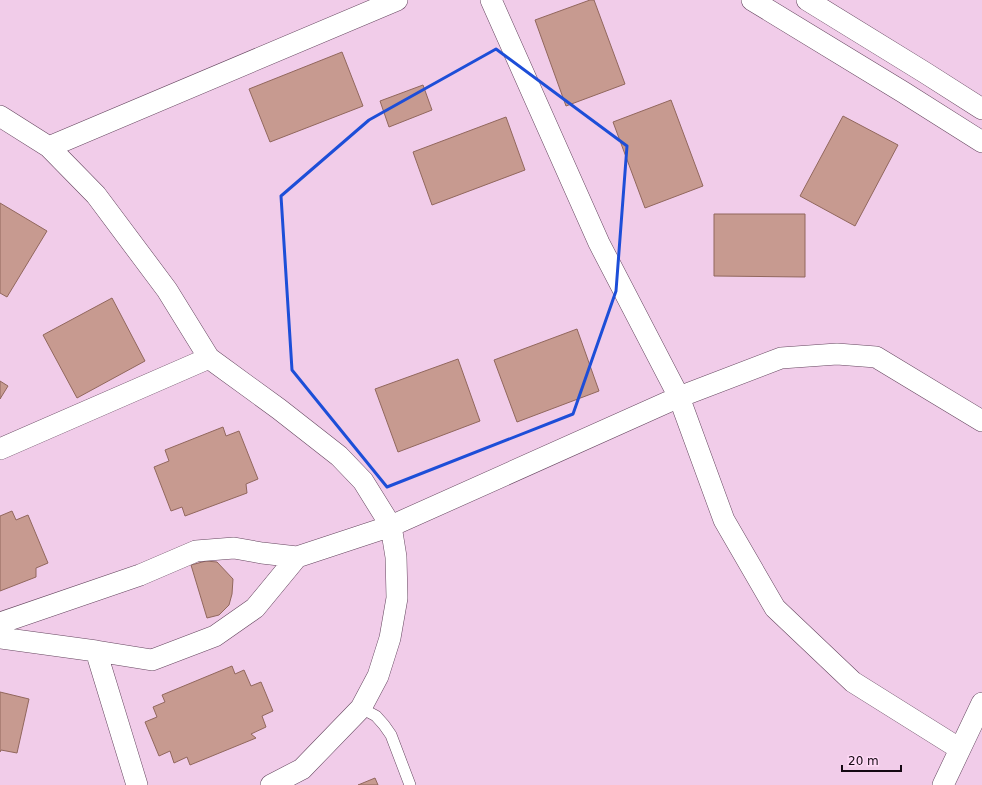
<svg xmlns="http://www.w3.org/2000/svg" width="982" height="785" viewBox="0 0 982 785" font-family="'DejaVu Sans',sans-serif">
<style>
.building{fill:#c79a90;stroke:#91675d}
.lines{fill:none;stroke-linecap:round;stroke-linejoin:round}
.lane-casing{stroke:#65465f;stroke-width:12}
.street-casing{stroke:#65465f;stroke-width:22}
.lane{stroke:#fff;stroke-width:11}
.street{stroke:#fff;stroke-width:21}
.marked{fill:none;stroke:#1d4ed8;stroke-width:3;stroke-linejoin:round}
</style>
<rect width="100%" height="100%" fill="#f1cce9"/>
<path class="building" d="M590,0h4l31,84 -59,22 -31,-86z
M342,52l21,54 -93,36 -21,-53z
M423,85l9,25 -43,17 -9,-26z
M671,100l32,86 -58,22 -32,-86z
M843,116l55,29 -43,81 -55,-30z
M506,117l19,53 -93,35 -19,-53z
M0,203l47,28 -40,66 -7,-4z
M714,214h91v63l-91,-1z
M112,298l33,63 -68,37 -34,-63z
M577,329l22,62 -82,31 -23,-62z
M458,359l22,62 -82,31 -23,-63z
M0,381l8,5 -8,13z
M223,427l3,9 13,-5 19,48 -12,5 1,9 -62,23 -3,-9 -11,4 -17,-44 15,-6 -4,-11z
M12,511l4,9 12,-5 20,48 -12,5v9l-36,14v-75z
M206,561l11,1 16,17 -1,15 -3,11 -10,10 -12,3 -16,-53z
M232,666l3,8 9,-4 7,16 10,-4 12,29 -11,5 4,11 -15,7 5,4 -66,27 -3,-8 -13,6 -4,-12 -11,5 -14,-34 12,-5 -4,-10 12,-5 -3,-7z
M0,692l29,7 -12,54 -16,-3 -1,2z
M375,778l3,7h-20z"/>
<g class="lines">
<defs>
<path id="lane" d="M361,708l15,8 8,9 7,10 19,50"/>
<path id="street" d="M491,0l108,243 80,154 45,123 51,88 78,74 107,67
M752,0l151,92 79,50
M807,0l117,72 58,37
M0,116l49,31 47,48 71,95 42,68 70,51 60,47 24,25 28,45 -94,31 -35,-4 -28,-5 -38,3 -56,24 -140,48
M49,147l348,-147
M0,449l209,-91
M0,638l96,13 56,9 63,-24 40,-28 42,-51
M96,651l41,134
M271,785l31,-16 59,-61 17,-32 12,-38 7,-40 -1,-41 -5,-31 288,-129 102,-39 56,-4 39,3 106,64
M943,785l39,-82"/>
</defs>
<use href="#lane" class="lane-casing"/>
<use href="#street" class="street-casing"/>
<use href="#lane" class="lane"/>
<use href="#street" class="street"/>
</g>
<path class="marked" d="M496,49l131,97 -11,145 -43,123 -186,73 -95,-117 -11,-174 88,-76z"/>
<path d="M842 765v6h59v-6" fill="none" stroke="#140812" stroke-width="2"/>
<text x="848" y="765" font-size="12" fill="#140812" stroke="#fed9f6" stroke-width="3" paint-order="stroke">20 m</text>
</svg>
